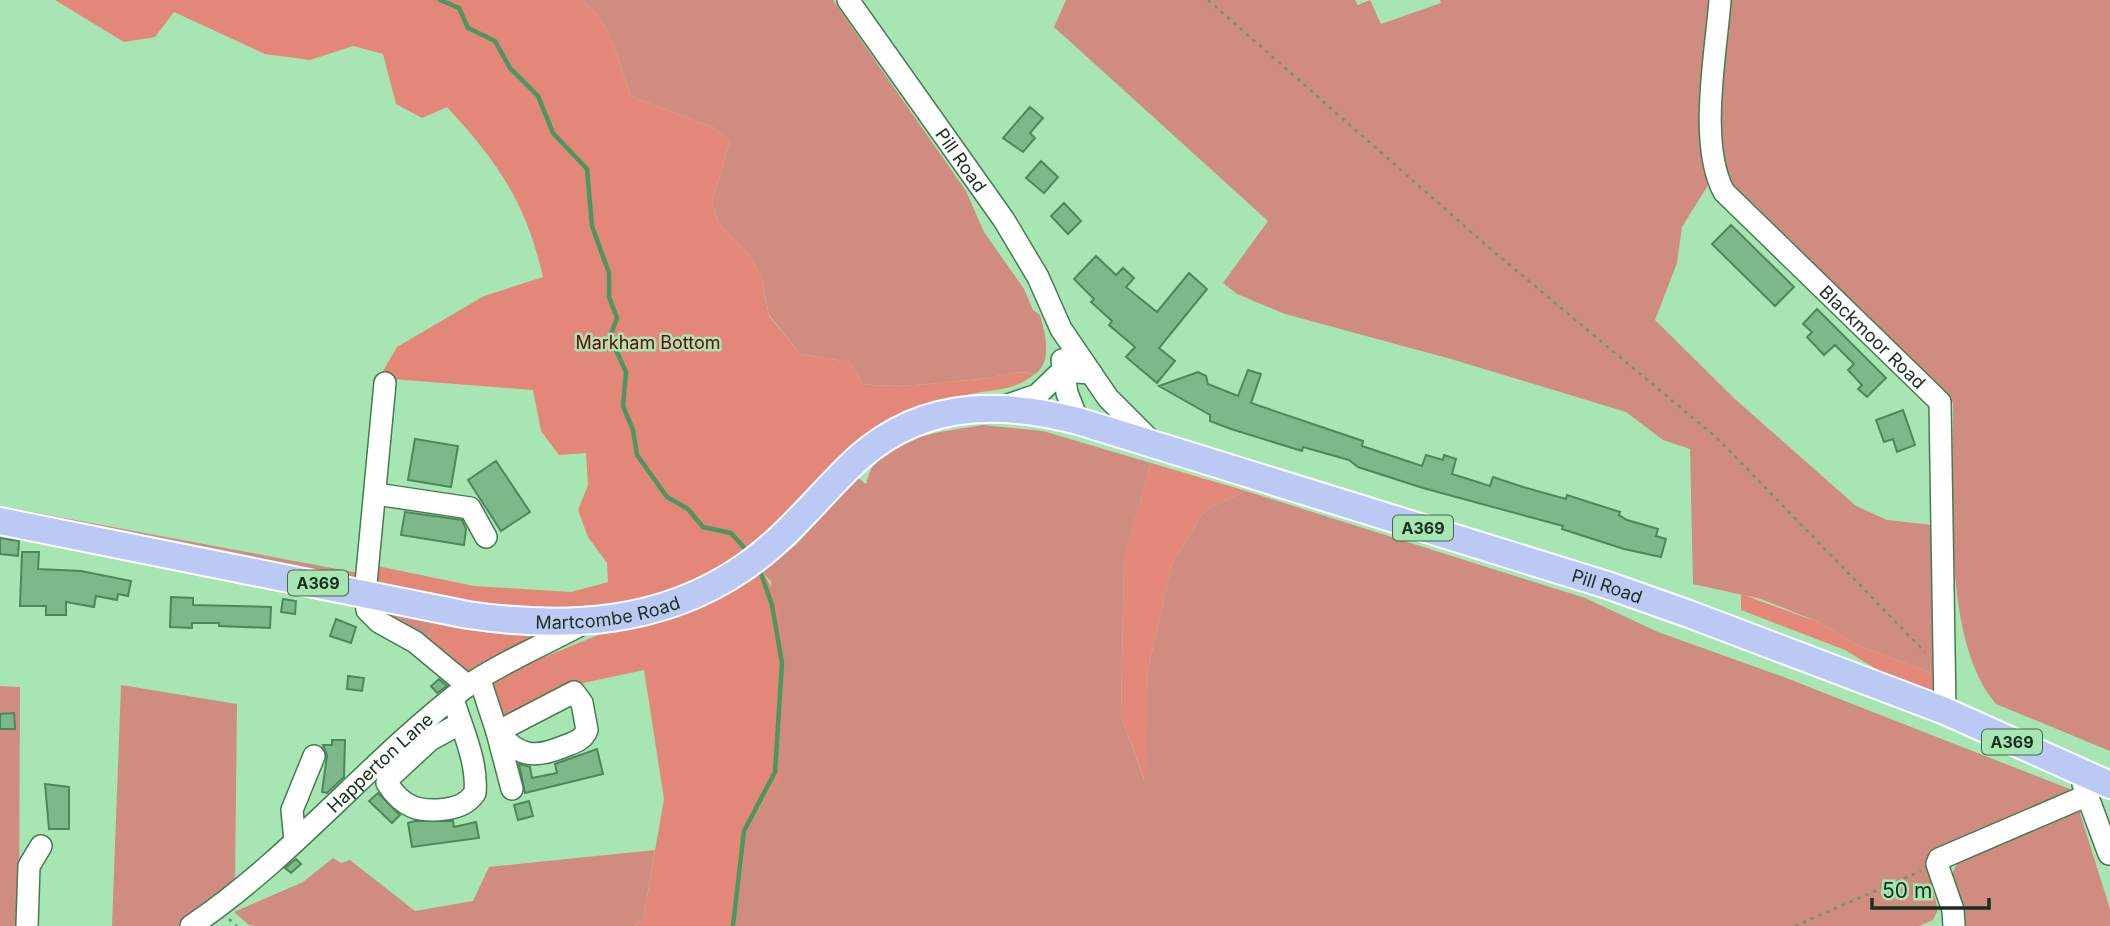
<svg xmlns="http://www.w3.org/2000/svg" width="2110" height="926" viewBox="0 0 2110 926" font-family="Inter,sans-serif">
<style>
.green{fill:#d18c81}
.forest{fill:#e38779}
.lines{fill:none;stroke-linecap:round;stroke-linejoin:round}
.stream{stroke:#4c975d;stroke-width:4.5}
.building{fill:#7db988;stroke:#4d8859;stroke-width:2}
.minor-casing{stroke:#437d4f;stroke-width:24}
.major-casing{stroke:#fff;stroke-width:30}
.path{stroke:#6a9873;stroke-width:2.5;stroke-dasharray:3.5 5;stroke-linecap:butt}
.minor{stroke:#fff;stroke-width:21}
.major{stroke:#bbcaf4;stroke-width:26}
.labels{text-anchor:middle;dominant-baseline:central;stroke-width:5;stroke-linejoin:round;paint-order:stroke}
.shield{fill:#a7e5b2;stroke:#426649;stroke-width:2}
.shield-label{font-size:16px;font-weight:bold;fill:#172f1c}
.street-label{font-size:18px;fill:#172f1c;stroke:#a7e5b2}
.park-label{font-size:18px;fill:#740000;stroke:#a7e5b2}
</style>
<rect width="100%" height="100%" fill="#a7e5b2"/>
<path class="green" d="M581,0h252l133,191 18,41 40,57 9,21 7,5c5,18 13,46 -5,59 -20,-5 -35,3 -55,5 -38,3 -79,10 -117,5l-14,-22 -49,-8 -31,-39 -8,-40 -14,-22 -28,-29 -7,-22 18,-60 -16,-14 -83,-32c-13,-34 -19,-75 -50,-96z
M1066,0h289l3,5 12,-5 11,24 60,-21 -1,-3h270l-9,151 9,31 -28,45 -5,36 -22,57 81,80 120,106 31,14 46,5 4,150 -80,-30 -36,-22 -60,-24 -68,-15 -3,-135 -27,-9 -37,-28 -175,-53 -166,-45 -48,-20 -14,-11 45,-62 -214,-194z
M1728,0h382v751l-114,-47c-56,-65 -42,-218 -43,-301l-225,-220 -10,-41z
M983,425l60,6 108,32 -27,97 -3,156 23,63 4,-110 24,-105 33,-54 41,-19 339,107 73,34 123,44 291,114 -136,61 -10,10 12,49 -5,10 -14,6h-1184l12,-98 34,-57h-4l-6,-189 -9,-11 35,-27 60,-67 9,7c2,-6 4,-16 9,-20 25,-30 73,-33 108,-39z
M0,506l359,67 -2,12 -357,-70z
M385,612l50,9 -7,19 -44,-26z
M121,685l116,19 -2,179 -57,43h-66z
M0,686l20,1 -1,239h-19z
M2079,810l31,99v17h-146l-14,-47 8,-18z
M655,850l-12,70 -9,6h-377l-8,-1 -15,-13 69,-30 30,-24 8,5 9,-3 65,51 58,-10 16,-34z"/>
<path class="forest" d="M55,0h526c31,21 37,62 50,96l83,32 16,14 -18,60 7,22 28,29 14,22 8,41 31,38 49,8 14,22c38,5 79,-2 117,-5 20,-2 35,-10 55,-5 -23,17 -33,14 -59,19 -37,7 -72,17 -104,38 -45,31 -77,78 -119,113 -65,54 -163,74 -245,72 -14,-1 -29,-5 -42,-8 -31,-6 -62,-13 -94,-19l5,-23 97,20 97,6 37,-10 -1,-19 -19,-26 -10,-27 10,-25 -2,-32 -27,2 -18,-24 -8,-41 -154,-12 18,-31 87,-51 59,-19c-17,-74 -45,-115 -96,-170l-25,11 -26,-14 -13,-50 -30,-8 -43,14 -45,-6 -91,-42 -19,25 -31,5z
M1151,463l95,28 -41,19 -33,54 -24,105 -3,112 -24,-65 3,-157z
M762,571c33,44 19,146 15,199l5,1 -2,10 -4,-1 -29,48 -12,98h-101l9,-6 21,-121 -20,-129 -70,15 -75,39 -13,-43 112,-46 45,-9 45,-15z
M1741,594l80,29 36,22 80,30 1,15 -4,3 -43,-15 -46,-28 -104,-40z
M435,621l124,11 -85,44 -46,-36z"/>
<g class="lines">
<path class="stream" d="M440,0l19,8 9,20 27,13 15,27 28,28 15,37 34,36 5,57 17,47v24l8,21 -7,19 16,35 -3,34 10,24 4,25 30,42 21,12 15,18 28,6 17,19
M733,926l11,-95 31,-59 7,-109 -10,-58 -13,-37"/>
</g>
<path class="building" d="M1030,107l13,11 -13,15 5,5 -12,14 -20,-14z
M1041,161l17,16 -14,16 -18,-15z
M1064,203l17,18 -13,13 -17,-18z
M1731,225l63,62 -19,19 -63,-62z
M1096,256l20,19 7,-7 11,10 -8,9 31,25 32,-39 18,16 -48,59 16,13 -18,22 -31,-26 9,-10 -26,-22 3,-4 -21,-19 3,-3 -20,-20z
M1817,309l69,69 -19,19 -9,-8 4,-4 -14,-15 6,-6 -19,-19 -11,10 -17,-18 5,-5 -9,-8z
M1248,370l13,4 -10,29 112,38 -1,5 60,20 4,-11 17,5 1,-5 12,4 -4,15 38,12 3,-9 30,10 43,12 1,-4 53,17 -1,3 8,5 31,9 -2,7 10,3 -5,18 -37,-8 -62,-20 1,-3 -140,-38 -65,-21 -9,-7 -46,-13 -1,4 -71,-22 -21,-8v-6l-51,-29 39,-14 8,4 2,8 30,12z
M1903,410l12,35 -18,7 -4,-13 -9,3 -8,-22z
M415,439l43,7 -7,41 -43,-7z
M496,461l34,51 -29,19 -33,-51z
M405,512l57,8 4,9 -2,16 -63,-10z
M0,538l19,3 -1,15 -18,-2z
M22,552h17l-1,17 43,2 50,10 -3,15 -10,-2 -1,6 -21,-4 -2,11 -28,-5v13h-20v-9h-26z
M171,597l22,1v7l78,2 -1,21 -51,-2v-3h-27v5l-22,-1z
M283,599l13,2 -1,13 -14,-2z
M336,619l20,8 -5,16 -21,-7z
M348,676l16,2 -2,13 -15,-2z
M439,679l8,7 -10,7 -6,-7z
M14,713l1,16h-15v-15z
M332,740h13l-1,37 -17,16 -5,-1 5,-37 -4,-10h9z
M597,749l6,25 -78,19 -6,-29 11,3 2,11 25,-5 -2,-9z
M45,784l24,3v42h-20z
M378,793l22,22 -8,8 -23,-22z
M529,801l4,15 -15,4 -4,-15z
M415,821h38l1,6 22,-5 3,16 -67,9 -4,-24z
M296,859l5,5 -10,9 -6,-5z"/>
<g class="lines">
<defs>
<g id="minor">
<path id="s1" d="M848,0l156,220 34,57 23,52 47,69 47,47"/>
<path id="s2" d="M1720,0c-4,54 -22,144 4,192l216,210 5,309"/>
<path d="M1062,360l5,33 11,28"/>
<path d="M385,383l-20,211 2,16 12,12 36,20 53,44"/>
<path d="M1002,407l35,-12 25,-24 29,2"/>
<path d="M376,494l94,14 16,29"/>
<path d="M480,680l17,52 15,57"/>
<path d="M574,692l8,11 5,27c-4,10 -12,12 -22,16 -31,13 -45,11 -68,-14z"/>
<path d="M453,699c9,30 25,63 22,94 -8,11 -17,14 -29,16 -27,4 -44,-2 -59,-26l3,-6 40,-37 31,-17"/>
<path d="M2083,784l26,70"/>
<path d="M295,841l-3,-31 22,-54"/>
<path d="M27,926l2,-60 12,-20"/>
<path id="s3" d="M191,926c101,-68 179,-166 275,-239 32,-23 82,-44 118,-64"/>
<path d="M1954,926l-1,-16 -16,-46 2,-5 149,-64"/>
</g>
<g id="major">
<path id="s4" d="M0,521l468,94c96,14 192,10 275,-47 40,-27 70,-65 104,-99 66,-67 145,-70 231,-48l529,164 82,29 256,97 165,74"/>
</g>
</defs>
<use href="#minor" class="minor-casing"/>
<use href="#major" class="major-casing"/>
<path class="path" d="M1208,0l286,252 223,186 208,214
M229,919l8,7
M1795,926l126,-55"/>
<use href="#minor" class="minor"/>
<use href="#major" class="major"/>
</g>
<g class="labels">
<g class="shield">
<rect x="1393" y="515.5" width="60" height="25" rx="5"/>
<rect x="288" y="570.5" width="60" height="25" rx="5"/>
<rect x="1982" y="729.5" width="60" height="25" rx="5"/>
</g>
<g class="shield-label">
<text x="1423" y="528">A369</text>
<text x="318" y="583">A369</text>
<text x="2012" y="742">A369</text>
</g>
<g class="street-label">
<text stroke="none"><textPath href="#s1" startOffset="196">Pill Road</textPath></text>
<text stroke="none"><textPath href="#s2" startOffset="402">Blackmoor Road</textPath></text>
<text stroke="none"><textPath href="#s4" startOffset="1710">Pill Road</textPath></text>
<text stroke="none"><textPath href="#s4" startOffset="618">Martcombe Road</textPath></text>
<text stroke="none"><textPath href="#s3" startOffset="250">Happerton Lane</textPath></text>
</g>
<g class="park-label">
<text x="648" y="342">Markham Bottom</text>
</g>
</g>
<path d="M1872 898v10h117v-10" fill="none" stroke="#172f1c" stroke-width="3.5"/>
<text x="1882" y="898" font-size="21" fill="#172f1c" stroke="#a7e5b2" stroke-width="5" paint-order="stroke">50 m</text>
</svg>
